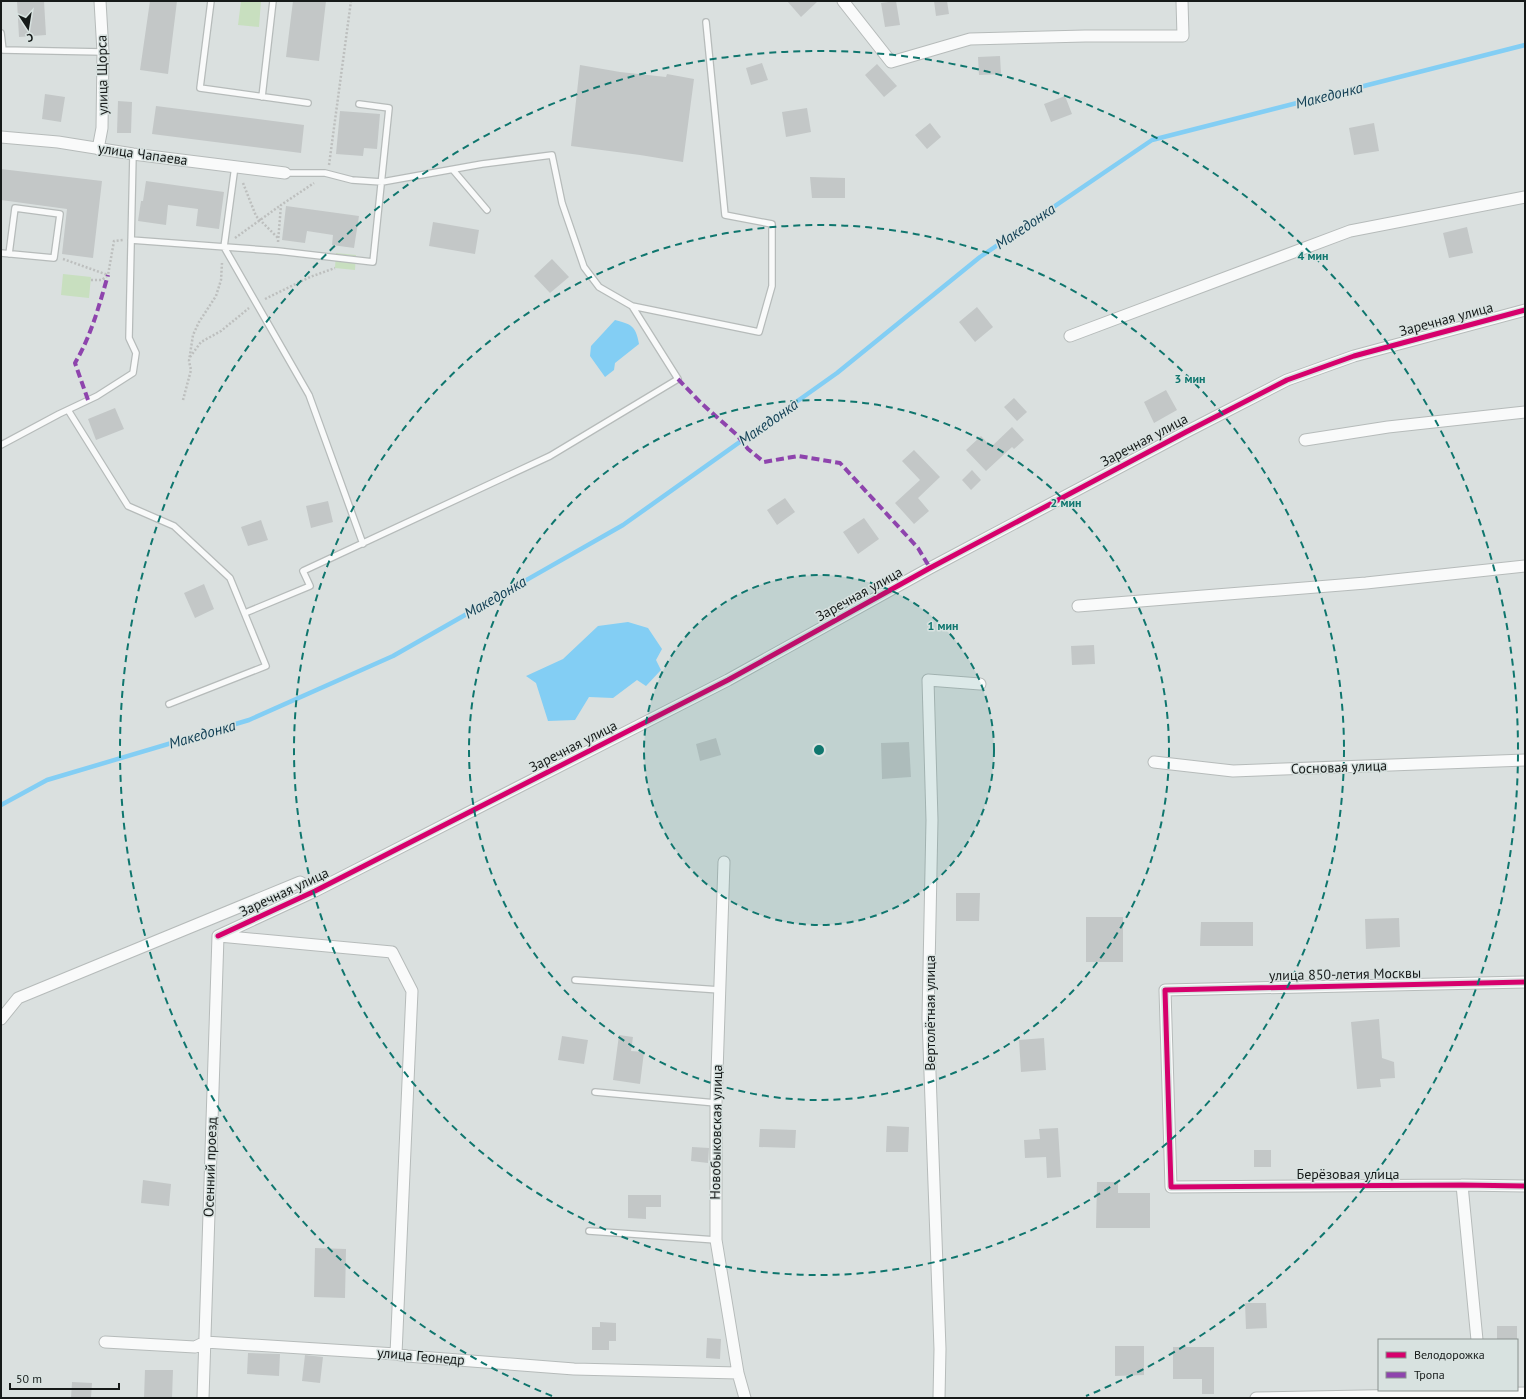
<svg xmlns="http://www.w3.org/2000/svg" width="1526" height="1399" viewBox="0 0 1526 1399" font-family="'PT Sans',sans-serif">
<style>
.green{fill:#c8dfbf}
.water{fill:#83cef4}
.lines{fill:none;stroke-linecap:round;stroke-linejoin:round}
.stream{stroke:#83cef4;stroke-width:4.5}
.building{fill:#c3c7c7}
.lane-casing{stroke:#b6bbba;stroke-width:8}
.street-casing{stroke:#b6bbba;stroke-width:13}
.path{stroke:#bdbfbe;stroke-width:2.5;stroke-dasharray:2 2;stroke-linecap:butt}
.lane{stroke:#f9fafa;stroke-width:5.5}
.street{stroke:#f9fafa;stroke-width:11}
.quiet{stroke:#8e44ad;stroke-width:4;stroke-dasharray:8 4;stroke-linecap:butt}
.cycleway-casing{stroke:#d8e2e0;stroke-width:8}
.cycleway{stroke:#d6006c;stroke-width:5}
.ring{fill:none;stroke:#0f766e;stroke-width:2;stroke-dasharray:7 5}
.labels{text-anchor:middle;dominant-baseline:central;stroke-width:3;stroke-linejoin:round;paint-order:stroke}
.street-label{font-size:14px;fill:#161a19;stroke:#d8e2e0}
.water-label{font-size:15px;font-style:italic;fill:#0e3c52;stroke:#d8e2e0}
.centre{fill:#0f766e;stroke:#d8e2e0;stroke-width:2}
.ring-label{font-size:12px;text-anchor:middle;font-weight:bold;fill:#0f766e;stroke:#d8e2e0;stroke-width:3;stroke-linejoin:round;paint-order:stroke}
</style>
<rect width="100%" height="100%" fill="#dae0df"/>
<path class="green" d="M241,1h20l-2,26 -21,-2z
M336,253l20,2 -1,15 -20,-2z
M63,274l28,3 -2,21 -28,-3z"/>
<path class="water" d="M615,320c16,4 21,6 24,24l-24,19 -1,7 -9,7 -15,-21 1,-10z
M628,622l20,6 14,21 -6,11 5,10 -15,16 -9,-6 -24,18 -24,-1 -14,23 -27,1 -12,-38 -10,-7 37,-17 35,-33z"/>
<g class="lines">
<path class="stream" d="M1,805l46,-25 202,-60 144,-64 230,-131 214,-152 143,-116 172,-117 373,-95"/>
</g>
<path class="building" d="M17,1h27l2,34 -27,2z
M150,1h27l-9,73 -28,-4z
M293,1h33l-7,60 -33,-4z
M787,1h31l-17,16z
M896,1l4,24 -15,2 -4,-24z
M934,1h13l2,13 -13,2z
M1000,56l1,18 -22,1 -1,-18z
M762,63l6,17 -17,5 -5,-17z
M877,64l20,22 -13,11 -19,-22z
M580,65l40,7 46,5 1,-3 27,5 -11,83 -43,-7 -69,-9z
M45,94l20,3 -4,25 -19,-3z
M1065,96l7,18 -21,8 -7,-18z
M118,101l14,1 -1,31h-14z
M156,106l148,19 -3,28 -149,-19z
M807,108l4,24 -25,5 -4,-25z
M340,111l40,3 -3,35 -13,-1 -1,8 -27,-2z
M930,123l11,14 -14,12 -12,-14z
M1374,123l5,28 -25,4 -5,-27z
M1,169l101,12 -9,77 -31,-4 5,-45 -66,-9z
M810,177l35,1v20h-33z
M146,181l78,11 -5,37 -23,-3 2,-17 -30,-4 -2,20 -28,-4 3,-20h2z
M286,206l73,10 -5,32 -22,-3 1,-10 -26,-4 -2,12 -23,-3z
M433,222l46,8 -4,24 -46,-8z
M1467,227l6,26 -24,5 -6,-25z
M552,259l17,18 -19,16 -16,-17z
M977,307l16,20 -18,15 -16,-20z
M1166,390l11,20 -23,13 -10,-21z
M1014,398l13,14 -10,9 -13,-14z
M115,408l9,21 -28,11 -8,-21z
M1012,427l12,13 -10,9 -2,-2 -26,24 -20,-21 15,-14 10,11z
M914,450l26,27 -22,21 11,13 -15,13 -19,-21 25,-23 -18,-19z
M972,470l9,10 -10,10 -9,-10z
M785,498l10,14 -18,13 -10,-15z
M328,501l5,21 -22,6 -5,-22z
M864,518l15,21 -21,15 -15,-22z
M261,520l7,20 -20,6 -7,-19z
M204,584l10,25 -19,9 -11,-25z
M1094,645l1,19 -23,1 -1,-19z
M716,738l5,17 -21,6 -4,-17z
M909,742l2,35 -29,2 -1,-36z
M956,893h24l-1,28h-23z
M1086,917h37v45h-37z
M1399,918l1,29 -34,2 -1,-30z
M1201,922h52v24h-53z
M1379,1019l3,39 12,4 1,16 -15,1 1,8 -24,2 -6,-67z
M619,1035l14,2 -2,14 13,1 -4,32 -27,-4z
M562,1036l26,4 -4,24 -26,-4z
M1044,1038l2,32 -25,2 -2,-32z
M887,1126l22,1 -1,25h-22z
M1058,1128l3,49 -14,1 -1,-21 -21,1 -1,-18 16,-1 -1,-10z
M760,1129l36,1 -1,18 -36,-1z
M692,1147l17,1 -1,15 -17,-2z
M1254,1150h17v17h-17z
M143,1180l28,4 -2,22 -28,-3z
M1097,1182h21v11h32v35h-54z
M628,1195h33v12h-15v12l-18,-1z
M315,1248l31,1 -1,49 -31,-1z
M1245,1303h21l1,25 -21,1z
M600,1322l16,1v18h-7v9h-17v-23h8z
M1497,1326h20v14h-20z
M707,1338l14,1 -1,20 -14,-1z
M1115,1346h29v29l-29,1z
M1173,1347h41v47h-12v-15h-29z
M248,1353l32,1 -1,22 -32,-2z
M305,1355l18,2 -3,26 -18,-2z
M145,1370h28l-1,28h-28z
M72,1382l20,1 -1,15h-20z"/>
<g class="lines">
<defs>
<path id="lane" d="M211,1l-11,87 108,15
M1,33l2,17 100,2
M262,97l11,-96
M235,166l-11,81 85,148 54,149
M453,170l34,40
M131,240l147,11 95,11 16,-154 -30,-4
M1,253l53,5 6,-44 -45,-6 -6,46
M632,306l127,26 13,-46v-62l-47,-9 -19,-193
M68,410l60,96 46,20 56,52 36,88 -97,38
M1,445l58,-31 38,-18 36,-23 3,-20 -7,-15 4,-184
M245,613l65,-27 -7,-15 247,-115 128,-77 -46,-73 -33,-19 -15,-20 -22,-64 -10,-48 -70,9 -100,18 -30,-2 -27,-7h-40
M575,980l145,10
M595,1092l121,11
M589,1231l127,9"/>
<path id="street" d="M843,1l48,61 79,-23 115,-3h98l-1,-35
M1,137l57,5 75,12 152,19
M98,149l4,-21 1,-76 -3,-51
M1070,336l280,-105 175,-34
M1305,440l83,-13 137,-15
M1078,606l288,-23 159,-17
M1154,762l79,9 292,-11
M724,862l-8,241v137l22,133 7,25
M218,936l97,-45 413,-211 202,-112 256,-136 101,-52 67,-24 171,-46
M219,936l173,16 20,39 -16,363
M1525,982l-360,8 6,197 291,-2 63,1
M1,1019l17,-21 282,-116 15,9
M1462,1185l15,155
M105,1342l90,5 10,-5 191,12 11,2 167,13 164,4
M203,1398l15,-462
M939,1398l1,-49 -12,-331 4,-198 -4,-140 52,4
M1256,1398l269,-5"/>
</defs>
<use href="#lane" class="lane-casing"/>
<use href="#street" class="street-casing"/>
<path class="path" d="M329,165l22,-164
M243,183l13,33 22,22
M235,238l46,-33
M278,242l3,-37 33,-22
M63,259l45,16
M91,280h11l6,-5 6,-34 9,-1
M265,299l45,-22 25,-9
M190,357l11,-15 20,-11 28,-23
M183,400l8,-30 -2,-9 4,-26 6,-13 17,-26 5,-16 1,-17"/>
<use href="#lane" class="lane"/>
<use href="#street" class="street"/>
<path class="quiet" d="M678,379l23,24 36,32 11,14 16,13 34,-6 42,7 78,85 12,20
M88,400l-13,-37c16,-27 24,-57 33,-88"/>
<defs>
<path id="cycleway" d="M218,936l97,-45 413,-211 202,-112 256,-136 101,-52 67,-24 171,-46
M1525,982l-360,8 6,197 291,-2 63,1"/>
</defs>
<use href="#cycleway" class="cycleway-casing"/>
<use href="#cycleway" class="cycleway"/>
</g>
<circle cx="819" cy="750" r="175" fill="#0f766e" fill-opacity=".12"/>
<g class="ring">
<circle cx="819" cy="750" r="175"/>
<circle cx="819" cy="750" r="350"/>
<circle cx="819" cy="750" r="525"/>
<path d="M552 1396A699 699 0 1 1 1086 1396"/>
</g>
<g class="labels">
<g class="street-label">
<text transform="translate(102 75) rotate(-91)">улица Щорса</text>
<text transform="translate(143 154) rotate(8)">улица Чапаева</text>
<text transform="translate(1446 319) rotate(-15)">Заречная улица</text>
<text transform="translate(1144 440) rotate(-28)">Заречная улица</text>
<text transform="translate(859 594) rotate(-29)">Заречная улица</text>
<text transform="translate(573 746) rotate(-27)">Заречная улица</text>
<text transform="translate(1339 767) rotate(-2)">Сосновая улица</text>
<text transform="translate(284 892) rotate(-25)">Заречная улица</text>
<text transform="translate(1345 974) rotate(-1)">улица 850-летия Москвы</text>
<text transform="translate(930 1013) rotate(-90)">Вертолётная улица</text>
<text transform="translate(716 1132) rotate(-89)">Новобыковская улица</text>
<text transform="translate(210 1167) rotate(-88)">Осенний проезд</text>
<text x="1348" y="1174">Берёзовая улица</text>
<text transform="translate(421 1356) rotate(5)">улица Геонедр</text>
</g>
<g class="water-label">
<text transform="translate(1329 95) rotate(-14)">Македонка</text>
<text transform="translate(1025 226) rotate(-34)">Македонка</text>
<text transform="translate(768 422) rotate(-35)">Македонка</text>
<text transform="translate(495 597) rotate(-30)">Македонка</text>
<text transform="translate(202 734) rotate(-16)">Македонка</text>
</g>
</g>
<circle cx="819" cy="750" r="6" class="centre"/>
<g class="ring-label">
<text x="1313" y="260">4 мин</text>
<text x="1190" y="383">3 мин</text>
<text x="1066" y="507">2 мин</text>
<text x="943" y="630">1 мин</text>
</g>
<rect width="1526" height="1399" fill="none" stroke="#161a19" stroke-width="4"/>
<rect x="1378" y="1339" width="140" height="52" fill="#d8e2e0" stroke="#8a9290"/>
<rect x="1386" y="1352" width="20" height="6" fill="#d6006c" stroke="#8a9290"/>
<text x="1414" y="1359" font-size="12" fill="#161a19">Велодорожка</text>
<rect x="1386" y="1372" width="20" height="6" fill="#8e44ad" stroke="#8a9290"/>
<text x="1414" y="1379" font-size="12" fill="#161a19">Тропа</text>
<g transform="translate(28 28) rotate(168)" stroke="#d8e2e0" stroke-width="3" paint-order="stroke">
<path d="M0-3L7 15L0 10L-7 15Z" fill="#161a19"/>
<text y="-6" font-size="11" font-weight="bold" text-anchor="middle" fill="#161a19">С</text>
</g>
<path d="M10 1383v6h109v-6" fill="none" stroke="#161a19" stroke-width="2"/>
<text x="16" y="1383" font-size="12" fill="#161a19" stroke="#d8e2e0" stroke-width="3" paint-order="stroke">50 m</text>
</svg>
